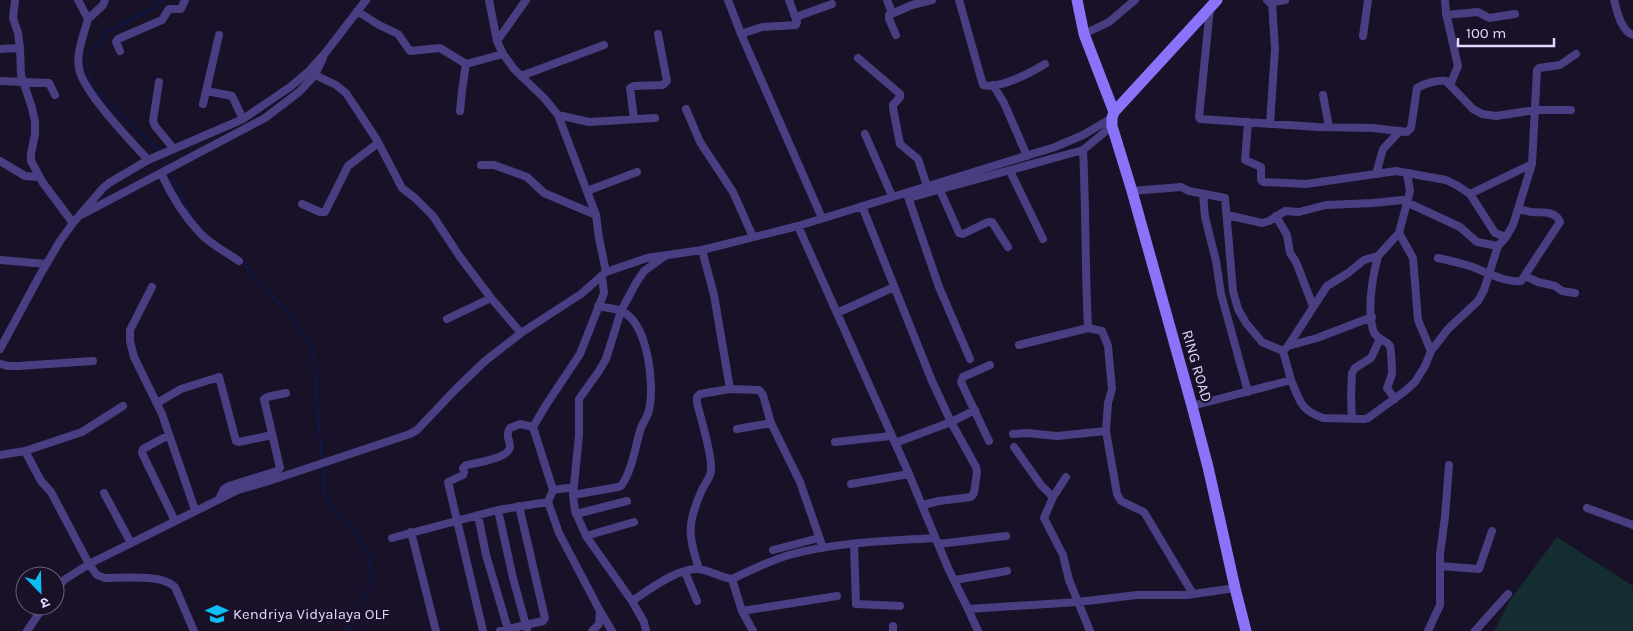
<svg xmlns="http://www.w3.org/2000/svg" width="1633" height="631" viewBox="0 0 1633 631" font-family="Karla,'Noto Sans Devanagari',sans-serif">
<style>
.green{fill:#142d30}
.lines{fill:none;stroke-linecap:round;stroke-linejoin:round}
.stream{stroke:#0d1944;stroke-width:2}
.street{stroke:#4a3e83;stroke-width:8}
.secondary{stroke:#8a73f9;stroke-width:11}
.labels{text-anchor:middle;dominant-baseline:central;stroke-width:4;stroke-linejoin:round;paint-order:stroke}
.street-label{font-size:15px;fill:#e2d8fd;stroke:#181127}
.poi-label{font-size:15px;fill:#e2d8fd;stroke:#181127;text-anchor:start}
</style>
<rect width="100%" height="100%" fill="#181127"/>
<path class="green" d="M1557,537l76,49v45h-139l16,-31z"/>
<g class="lines">
<path class="stream" d="M160,151l-68,-63 -6,-32 21,-24 47,-24 10,-8
M162,155l5,12
M169,171l25,50
M242,262l43,48 28,40 9,112
M323,466l2,30 42,53 5,29 -16,41 -8,12"/>
<path class="street" d="M15,0l-2,18 5,15 2,15 1,27 11,33 3,14v12l-4,20v7l12,22 30,40
M78,0l10,19c-4,15 -12,34 -9,49 3,23 52,73 69,92
M489,0l8,41 6,13 11,15 31,30 13,16 38,100 3,23 7,34
M728,0l13,34
M789,0l8,22 -1,3 -34,2 -21,7 81,184
M887,0l5,13
M959,0l24,85c17,4 47,-12 62,-21
M1267,0l3,3 15,-3
M1445,0l1,13 12,53 -8,19
M1614,0c3,11 7,31 19,35
M1210,8l-11,109 1,2 118,8 55,1 34,4 4,-4 6,-40c8,-5 20,-8 29,-7l27,28 9,5 14,2 39,-6h36
M357,11l22,14 19,9 12,17 30,-3 26,16
M1446,15l32,-3 11,6 26,-4
M796,17l36,-13
M88,19l15,-14 2,-5
M1084,34l25,-12 26,-22
M896,35l-7,-16v-4l23,-10 20,-5
M1363,36l5,-36
M497,41l29,-41
M0,49l20,-1
M120,51l-4,-9 2,-3 44,-19 7,-11h12l4,-9
M858,58l42,36v3l-7,8v3l7,36 18,15 9,27
M315,75l21,10 10,8 31,47 25,48 13,10 18,18 27,41 31,41 30,35
M521,76l83,-31
M0,81l49,2 6,12
M159,82l-6,39 2,5 19,23
M993,85l11,18 23,53
M207,91l25,5 11,23
M1323,95l6,32
M203,104l16,-69
M686,109l14,33 33,50 20,45
M460,111l2,-20 4,-27 37,-10
M558,115l31,7 66,-4
M634,119l-4,-31 4,-2 29,-1 4,-4 -9,-47
M1248,122l-3,38 16,7v13l2,2 43,2 90,-13 50,9 12,6 12,8 62,-30 5,-94 2,-2 21,-3 16,-11
M1270,124l5,-75 -3,-47
M1112,126l-29,24c3,59 2,119 5,178l14,3 6,15 4,43 -4,14 -2,28 11,63 4,7 23,11 49,82
M865,134l27,62
M0,161l25,15 14,1
M481,165h13l33,12 17,16 52,22
M1010,171l33,68
M161,173c10,22 22,42 39,60 10,11 26,19 39,28
M1376,174l7,-25 17,-18
M940,190l19,43 4,1 25,-12h4l16,25
M587,191l50,-19
M1132,191l49,-4 8,4 36,7 8,93 5,18 8,14 16,19 21,9 8,29
M907,194l32,93 31,72
M1203,194l2,23 11,44 5,33 27,98
M1470,194l25,39 11,4
M909,198l174,-48
M302,204l18,8h5l23,-46 30,-23
M862,206l70,175 19,41 25,45 1,5 -3,21 -3,4 -32,4 -16,4
M83,214l182,-96 34,-26 16,-17 8,-17
M1227,215l35,8 7,-2 16,-10 14,1 27,-7 47,-2 29,-3 58,27 17,15 21,4
M1276,216l11,19 3,18 6,9 17,44
M798,226l111,248 39,94 20,41 110,-7 59,-7h50l48,-7
M1399,233l14,25 5,62 13,31
M702,250l12,45 16,94
M1378,256c-6,23 -11,51 -5,74 3,10 12,9 17,16 1,2 2,23 2,27 -1,5 -3,10 -5,15l8,11
M1438,258c11,2 21,5 32,8 14,5 35,17 51,15l39,-59c-5,-12 -18,-9 -29,-10 -4,-1 -9,-2 -13,-3
M0,260l46,4
M1525,276l13,6 17,4 7,5 13,2
M152,287l-22,43v11l4,16 28,57 33,96
M837,313l57,-26
M447,319l44,-21
M1019,345l69,-17
M1288,346l29,-8 55,-21
M0,349l40,-74 20,-34 13,-18 30,-35 6,-5 39,-23 95,-41 47,-32 19,-16 17,-19 40,-52
M1283,351l5,-5 39,-60 21,-13 16,-13 14,-4 21,-23 11,-42 -3,-18
M0,364l8,2h10l75,-5
M157,403l24,-14 38,-12 17,64 3,1 33,-7
M1192,406l99,-26c9,21 9,30 32,38l42,1 3,-1 37,-27 10,-9 10,-16 6,-15 17,-22 30,-28 6,-11 14,-44 8,-9 7,-12 19,-61
M1352,419l-1,-21 1,-25 3,-5 16,-10 9,-19
M737,429l34,-6
M1013,434l14,-1 30,3 49,-5
M169,435l-26,14 -1,4 33,68
M989,441l-28,-59 2,-5 27,-12
M835,442l56,-6
M895,443l56,-21 24,-12
M1014,447l27,38 12,12 -9,21 19,37 6,25 21,51
M25,451l16,30 10,11 38,72 8,11 8,3c18,0 57,-4 70,9l19,44
M0,455l25,-4 57,-19 41,-26
M851,484l58,-10
M553,490l21,-3
M104,493l27,50
M573,495l45,-8 3,-1c11,-15 14,-38 19,-55 2,-8 8,-14 9,-21 6,-25 -1,-88 -28,-99 -7,-3 -16,-3 -23,-5
M1053,497l13,-20
M219,499l5,-10 5,-3 48,-15 3,-3 -16,-69 3,-2 19,-4
M1587,508l46,17
M498,510l15,68 14,51
M576,514l51,-13
M478,515l8,40 22,74
M411,532l25,99
M586,536l48,-14
M392,538l106,-28 50,-8
M854,544l2,60 44,2
M938,544l68,-8
M773,550l46,-12
M1440,566l39,3 13,-38
M699,569c-11,-33 -12,-45 2,-77 3,-8 9,-13 10,-21 2,-14 -10,-52 -14,-68v-6l3,-3 30,-5 29,1 4,5 8,28 29,59 23,66
M685,572l12,29
M955,580l52,-9
M55,591l9,-11 25,-16 149,-74 31,-9 141,-47 7,-4 38,-40 30,-29 36,-28 60,-39 25,-22 41,-14 55,-8 96,-24 257,-79 28,-12 29,-17
M632,601c17,-11 45,-33 66,-32 11,1 22,8 34,10
M968,609l10,22
M600,611l12,20
M742,611l95,-15
M27,631l17,-25
M483,631l-35,-149 15,-7 1,-3 -1,-4 3,-3c10,-2 43,-7 44,-18 0,-7 -5,-12 0,-19l10,-4 13,3
M500,631l43,-10 2,-3 -26,-112
M592,631l7,-7 1,-13 -41,-78 -11,-31 5,-12 -20,-63 13,-22 34,-51 24,-61 -2,-17
M646,631l-2,-9 -12,-21 -46,-65 -11,-25 -2,-16 6,-60v-36l20,-28 7,-12 15,-48 15,-28 8,-12 21,-15
M753,631l-11,-20 -10,-32c19,-9 37,-18 57,-24 47,-13 98,-14 146,-17
M893,631v-5
M1428,631l12,-26v-51l5,-37 4,-52
M1475,631l33,-37"/>
<path class="secondary" d="M1077,0l7,34 30,78
M1217,0l-103,112 -2,6v8l20,65 60,215 16,61 27,121 11,43"/>
</g>
<defs>
<symbol id="school-bare" viewBox="-9 -9 18 18"><path d="M0-5L7-2L0 1L-7-2ZM-4 1L0 2.5L4 1V4Q0 6-4 4Z" fill="#0dbcf4" stroke="#181127" stroke-width="2.5" paint-order="stroke"/></symbol>
</defs>
<g fill-rule="evenodd">
<use href="#school-bare" x="201" y="598" width="32" height="32"/>
</g>
<g class="labels">
<g class="street-label">
<text transform="translate(1197 366) rotate(74)">RING ROAD</text>
</g>
<g class="poi-label">
<text x="233" y="614">Kendriya Vidyalaya OLF</text>
</g>
</g>
<g transform="translate(40 591) rotate(157)"><circle r="24" fill="#181127" stroke="#69617d"/>
<path d="M0-4L9 19L0 12L-9 19Z" fill="#0dbcf4"/>
<text y="-8" font-size="14" font-weight="bold" text-anchor="middle" fill="#e2d8fd">उ</text>
</g>
<path d="M1458 38v8h96v-8" fill="none" stroke="#e2d8fd" stroke-width="2.5"/>
<text x="1466" y="38" font-size="15" fill="#e2d8fd" stroke="#181127" stroke-width="4" paint-order="stroke">100 m</text>
</svg>
